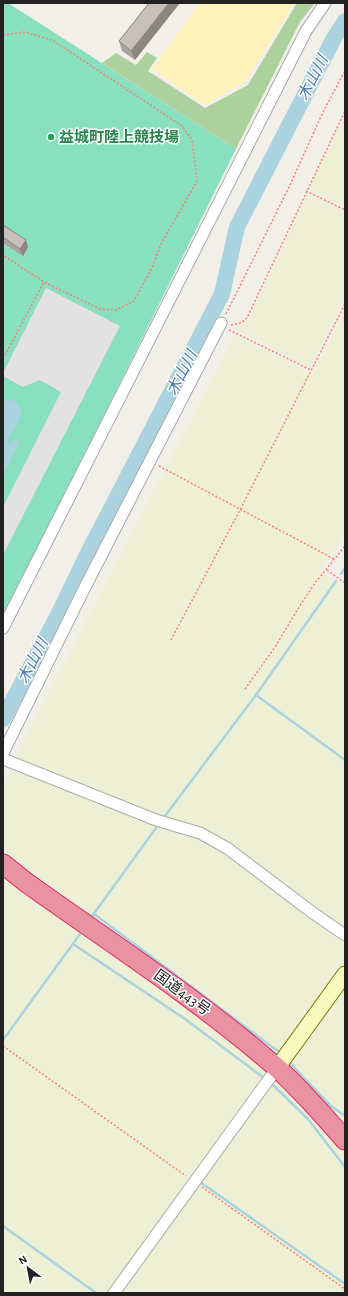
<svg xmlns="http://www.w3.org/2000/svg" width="348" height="1296" viewBox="0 0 348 1296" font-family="'Alegreya Sans','Noto Sans JP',sans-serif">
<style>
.farmland{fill:#eef0d5}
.forest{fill:#add19e}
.sand{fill:#fff1ba}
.pitch{fill:#88e0be}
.parking{fill:#e2e2e2}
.water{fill:#aad3df}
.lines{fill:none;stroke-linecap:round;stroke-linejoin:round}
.stream{stroke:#aad3df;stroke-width:2.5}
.river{stroke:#aad3df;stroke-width:16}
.street-casing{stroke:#a9a9a9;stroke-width:13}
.secondary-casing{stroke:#707d05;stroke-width:17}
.highway-casing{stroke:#dc2a67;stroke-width:21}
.path{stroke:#fa8072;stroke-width:1.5;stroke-dasharray:2 2;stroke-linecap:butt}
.street{stroke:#fff;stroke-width:11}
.secondary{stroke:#f7fabf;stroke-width:15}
.highway{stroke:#e892a2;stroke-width:19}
.wall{fill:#aba49e}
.shaded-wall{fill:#8b8681}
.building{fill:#c7bfb8;stroke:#8b8681}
.leisure-dot{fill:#2e9e5b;stroke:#fff;stroke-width:1.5}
.labels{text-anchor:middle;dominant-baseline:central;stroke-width:3;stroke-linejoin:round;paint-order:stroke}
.leisure-label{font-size:15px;font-weight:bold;fill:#27864d;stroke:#fff;text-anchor:start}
.street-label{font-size:15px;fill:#222;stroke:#fff}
.water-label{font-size:16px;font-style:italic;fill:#4a7aab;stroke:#fff}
</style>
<rect width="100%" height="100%" fill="#f2efe9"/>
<path class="farmland" d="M345,116v91l-37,-18z
M307,194l38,19v85l-36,70 -73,-39 13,-10z
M345,310v227l-26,33 26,18v705h-342v-505l16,-39 216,-414 77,39z"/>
<path class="forest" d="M297,3h18l-15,19 -64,127 -134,-86 14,-10 20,12 11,-13 10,6 -9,13 57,37 43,-23z"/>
<path class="sand" d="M200,3h94l-49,79 -41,23 -52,-36z"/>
<path class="pitch" d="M3,3h5l228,146 -233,470z"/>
<path class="parking" d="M46,288l74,38 -117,229v-48l58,-115 -21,-12 -17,7 -20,-11v-3z"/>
<path class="water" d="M8,399l8,3 5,7 -1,9 -14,27 2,1 7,-7 4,1v4l-16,32v-75z"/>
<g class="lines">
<path class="stream" d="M341,574l4,-6
M256,695l89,65
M165,816l91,-121 80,-114
M94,914l185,138
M90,919l66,-91
M73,944l112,75 79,59
M3,1040l80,-110
M290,1063l41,43 14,10
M273,1085l35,34 37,48
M200,1182l145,102
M3,1226l93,67"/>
<path class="river" d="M3,719l55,-104 30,-62 134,-259 15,-67 97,-189 11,-17"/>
<defs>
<path id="street" d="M3,628l303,-597 19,-28
M3,753l80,-162 138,-268
M3,759l153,61 44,13 27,15 86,65 32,22
M114,1293l163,-225"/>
<path id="secondary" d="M277,1068l68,-94"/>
<path id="highway" d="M3,864l24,19c84,60 171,116 249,184 25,22 47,48 69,73"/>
</defs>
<use href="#street" class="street-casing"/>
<use href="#secondary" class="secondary-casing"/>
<use href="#highway" class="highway-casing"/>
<path class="path" d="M3,35l22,-3 27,8 130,86 10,14 5,41 -36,63 -9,24 -18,33 -18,9 -16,-1 -56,-27 -41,-27
M306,191l39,19
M226,314l65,-131 32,-71 22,-41
M231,325l10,-2 6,-5 98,-207
M229,330l82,40
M3,359l41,-77
M159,466l175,93
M327,570l18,13
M171,640l69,-130 105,-206
M245,689l30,-42 26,-43 14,-21 30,-37
M3,1046l183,130
M202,1187l143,102"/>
<use href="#street" class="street"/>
<use href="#secondary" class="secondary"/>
<use href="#highway" class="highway"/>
</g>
<path class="wall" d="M149,3l-14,57 -13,-9 -3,-10z
M3,225l25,22 -5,9 -20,-13z"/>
<path class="shaded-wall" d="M169,3h11l-45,57 -4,-9z
M26,240l2,7 -5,9 -3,-7z"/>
<path class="building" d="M149,3h20l-38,48 -12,-10z
M3,225l23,15 -6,9 -17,-12z"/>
<circle class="leisure-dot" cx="51" cy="137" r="4"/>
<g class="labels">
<g class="leisure-label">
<text x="59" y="137">益城町陸上競技場</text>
</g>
<g class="street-label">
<text transform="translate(182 993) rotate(36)">国道443号</text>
</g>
<g class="water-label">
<text transform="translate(313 78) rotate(-63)">木山川</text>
<text transform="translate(182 373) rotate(-63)">木山川</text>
<text transform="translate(33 661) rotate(-63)">木山川</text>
</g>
</g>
<rect width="348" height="1296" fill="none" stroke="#222222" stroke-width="8"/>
<g transform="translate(28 1268) rotate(328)" stroke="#ffffff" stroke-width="3" paint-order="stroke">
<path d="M0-3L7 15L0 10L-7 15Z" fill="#222222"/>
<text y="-6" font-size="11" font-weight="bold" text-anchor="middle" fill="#222222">N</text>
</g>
</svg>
